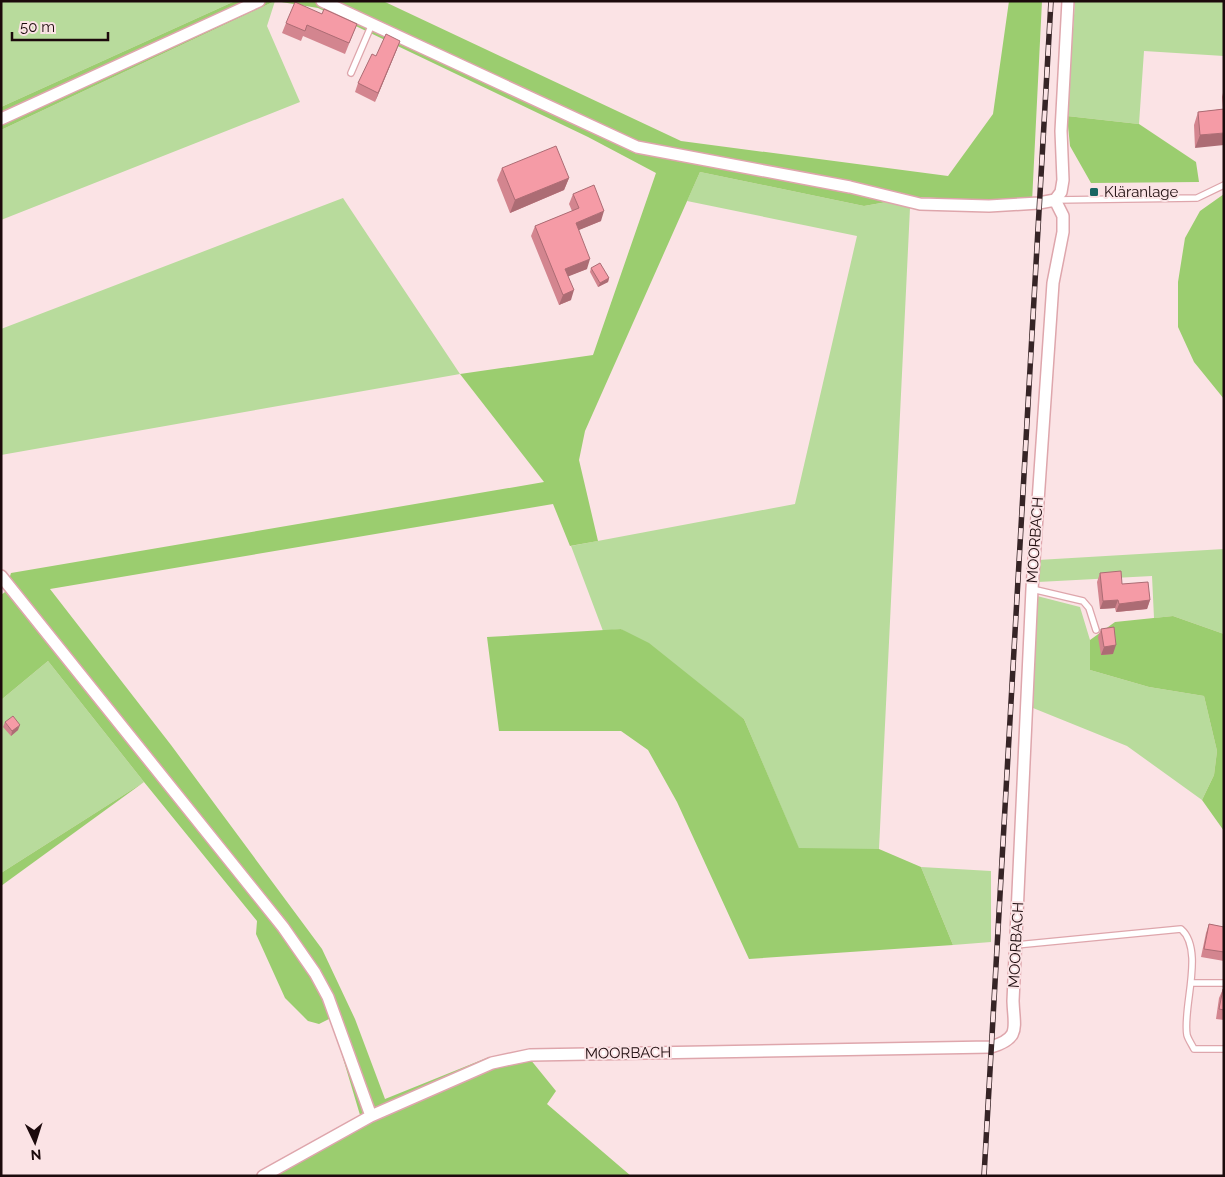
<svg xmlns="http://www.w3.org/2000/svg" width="1225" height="1177" viewBox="0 0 1225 1177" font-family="Raleway,sans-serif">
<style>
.green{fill:#b8db9c}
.forest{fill:#9bcd6f}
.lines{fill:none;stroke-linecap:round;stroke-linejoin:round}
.service-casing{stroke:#dea6ac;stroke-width:8}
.minor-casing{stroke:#dea6ac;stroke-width:14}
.service{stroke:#fff;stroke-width:5.5}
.minor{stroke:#fff;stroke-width:11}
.rail-casing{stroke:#362426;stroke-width:5.5}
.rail{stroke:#fbe3e5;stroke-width:4;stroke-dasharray:11;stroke-linecap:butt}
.wall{fill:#d3858f}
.shaded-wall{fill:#ac6c74}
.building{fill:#f59ba6;stroke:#ac6c74}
.poi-dot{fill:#186663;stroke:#fbe3e5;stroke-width:2}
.labels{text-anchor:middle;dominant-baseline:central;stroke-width:4;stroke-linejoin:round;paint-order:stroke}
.poi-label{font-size:15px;fill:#1c0a0c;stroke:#fbe3e5;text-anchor:start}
.street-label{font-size:15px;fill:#1c0a0c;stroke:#fbe3e5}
</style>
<rect width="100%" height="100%" fill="#fbe3e5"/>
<path class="green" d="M1,1h234l-234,106z
M275,1l-8,25 33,76 -299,118v-90z
M1075,1h149v55l-80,-5 -5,73 -72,-8z
M700,172l164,34 23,-4 23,6 -31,641h-80l-55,-130 -123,-90 -18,2 -32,-85 224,-42 62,-268 -170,-35z
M343,198l117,176 -459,81v-126z
M1224,549v85l-51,-18 -19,2 -2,-42 -114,6v-22z
M1037,596l43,11 10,33v30l59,17 55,9 13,55 -3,24 -12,25 -75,-54 -94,-38z
M48,661l96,121 -143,91v-173z
M921,867l70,4v71l-38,3z"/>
<path class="forest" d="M235,1h148l298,140 267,35 45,-62 16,-113h33l-10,201 -117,-5 -51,9 -164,-34 -115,259 -6,29 19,81 -28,5 -17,-42 -503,85 121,156 151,204 33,70 30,80 104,-42 41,2 26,32 -9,13 84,72h-374l103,-61 -29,-97 -12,6 -11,-3 -23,-23 -29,-64 1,-13 -113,-139 -143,104v-13l143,-91 -96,-121 -47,39v-105l4,-3 6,-19 533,-91 -84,-108 133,-19 63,-182 -68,-36 -270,-129 -43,-7 -274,129v-23z
M1067,116l72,8 57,38 3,20 -108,1 -21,-37z
M1224,194v205l-30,-37 -16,-35v-45l7,-44 15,-27z
M1173,616l51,18v197l-22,-31 12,-25 3,-24 -13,-55 -55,-9 -59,-17v-30l25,-18z
M621,629l28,14 95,76 55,129 80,1 42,18 32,78 -204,14 -72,-157 -29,-52 -27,-19h-122l-12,-94z"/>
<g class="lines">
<defs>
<path id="service" d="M351,73l21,-49
M1055,200l142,-2 27,-13
M1032,589l51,12 6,7 7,22
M1016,945l165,-16c24,21 1,79 6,106 1,4 5,10 7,14h30
M1192,983h32"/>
<path id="minor" d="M322,1l315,146 213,40 70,17 69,2 50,-3 16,-3 6,-8 2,-12 -2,-49 7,-130
M1,119l258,-118
M1,576l282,351 32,46 13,24 43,119 -108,60
M371,1116l121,-53 38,-8 461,-8c30,-9 23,-19 22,-46l19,-412 21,-306 10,-51v-16l-8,-16"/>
</defs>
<use href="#service" class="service-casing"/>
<use href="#minor" class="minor-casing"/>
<use href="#service" class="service"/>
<use href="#minor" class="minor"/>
<defs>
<path id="rail" d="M984,1176l67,-1175"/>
</defs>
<use href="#rail" class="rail-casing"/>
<use href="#rail" class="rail"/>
</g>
<path class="wall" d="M322,14l35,10 -12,30 -42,-18 -2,5 -19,-8 4,-10z
M397,49l-22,53 -20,-10 3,-9 18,-27z
M1223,93h1v16h-1l-1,-12z
M1224,109l-29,39 -1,-23 4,-13z
M502,168l67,10 -5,12 -54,23 -13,-33z
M573,194l28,27 -23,9 9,39 -19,7 3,24 -12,5 -28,-69 4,-10 37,-15 -3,-7z
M591,268l18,10 -1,4 -10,5 -8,-15z
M1100,573l22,11 28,16 -3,9 -31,3 -1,-4 -15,1 -3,-27z
M1101,629l12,25 -12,1 -3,-18z
M5,722l13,8 -7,6 -8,-9z
M1209,924l15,3v34l-23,-4 5,-24z
M1223,989h1v31l-8,-1 3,-21z"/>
<path class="shaded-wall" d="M400,41l-3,8 -22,53 3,-9z
M1224,133v12l-29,3 5,-13z
M569,178l-5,12 -54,23 5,-13z
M604,211l-3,10 -29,12 4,-10z
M590,259l-3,10 -25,10 3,-10z
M609,278l-1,4 -10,5 2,-4z
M574,290l-3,10 -12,5 4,-10z
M1118,600l-3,8 -15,1 3,-8z
M1150,600l-3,9 -31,3 3,-8z
M1116,645l-3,9 -12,1 3,-8z
M20,725l-2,5 -7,6 1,-5z"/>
<path class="building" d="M295,2l27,12 2,-5 33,15 -8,19 -42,-18 -2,6 -19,-8z
M386,34l14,7 -22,52 -20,-10 14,-29 4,2z
M1224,109v24l-24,2 -2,-23z
M556,146l13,32 -54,22 -13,-32z
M594,185l10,26 -28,12 14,36 -25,10 9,21 -11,5 -28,-69 44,-18 -6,-14z
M600,263l9,15 -9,5 -9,-15z
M1121,571l1,13 26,-2 2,18 -31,4 -1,-4 -15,1 -3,-28z
M1114,627l2,18 -12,2 -3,-18z
M13,716l7,9 -8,6 -7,-9z
M1209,924l15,3v25l-20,-3z
M1223,989h1v21l-5,-1z"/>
<rect class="poi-dot" x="1089" y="187" width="10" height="10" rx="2.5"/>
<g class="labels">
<g class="poi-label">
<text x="1104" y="192">Kläranlage</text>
</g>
<g class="street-label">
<text transform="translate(1035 540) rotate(-86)">MOORBACH</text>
<text transform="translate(1016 945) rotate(-87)">MOORBACH</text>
<text transform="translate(628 1053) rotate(-1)">MOORBACH</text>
</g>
</g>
<rect width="1225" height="1177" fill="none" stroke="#1c0a0c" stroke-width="5"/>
<g transform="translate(35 1142) rotate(176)" stroke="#fbe3e5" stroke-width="4" paint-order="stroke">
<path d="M0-4L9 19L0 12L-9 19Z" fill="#1c0a0c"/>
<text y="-8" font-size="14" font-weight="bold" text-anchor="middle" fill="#1c0a0c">N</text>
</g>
<path d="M12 32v8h96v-8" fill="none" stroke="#1c0a0c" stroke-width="2.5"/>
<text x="20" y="32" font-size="15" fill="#1c0a0c" stroke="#fbe3e5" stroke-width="4" paint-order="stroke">50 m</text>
</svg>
